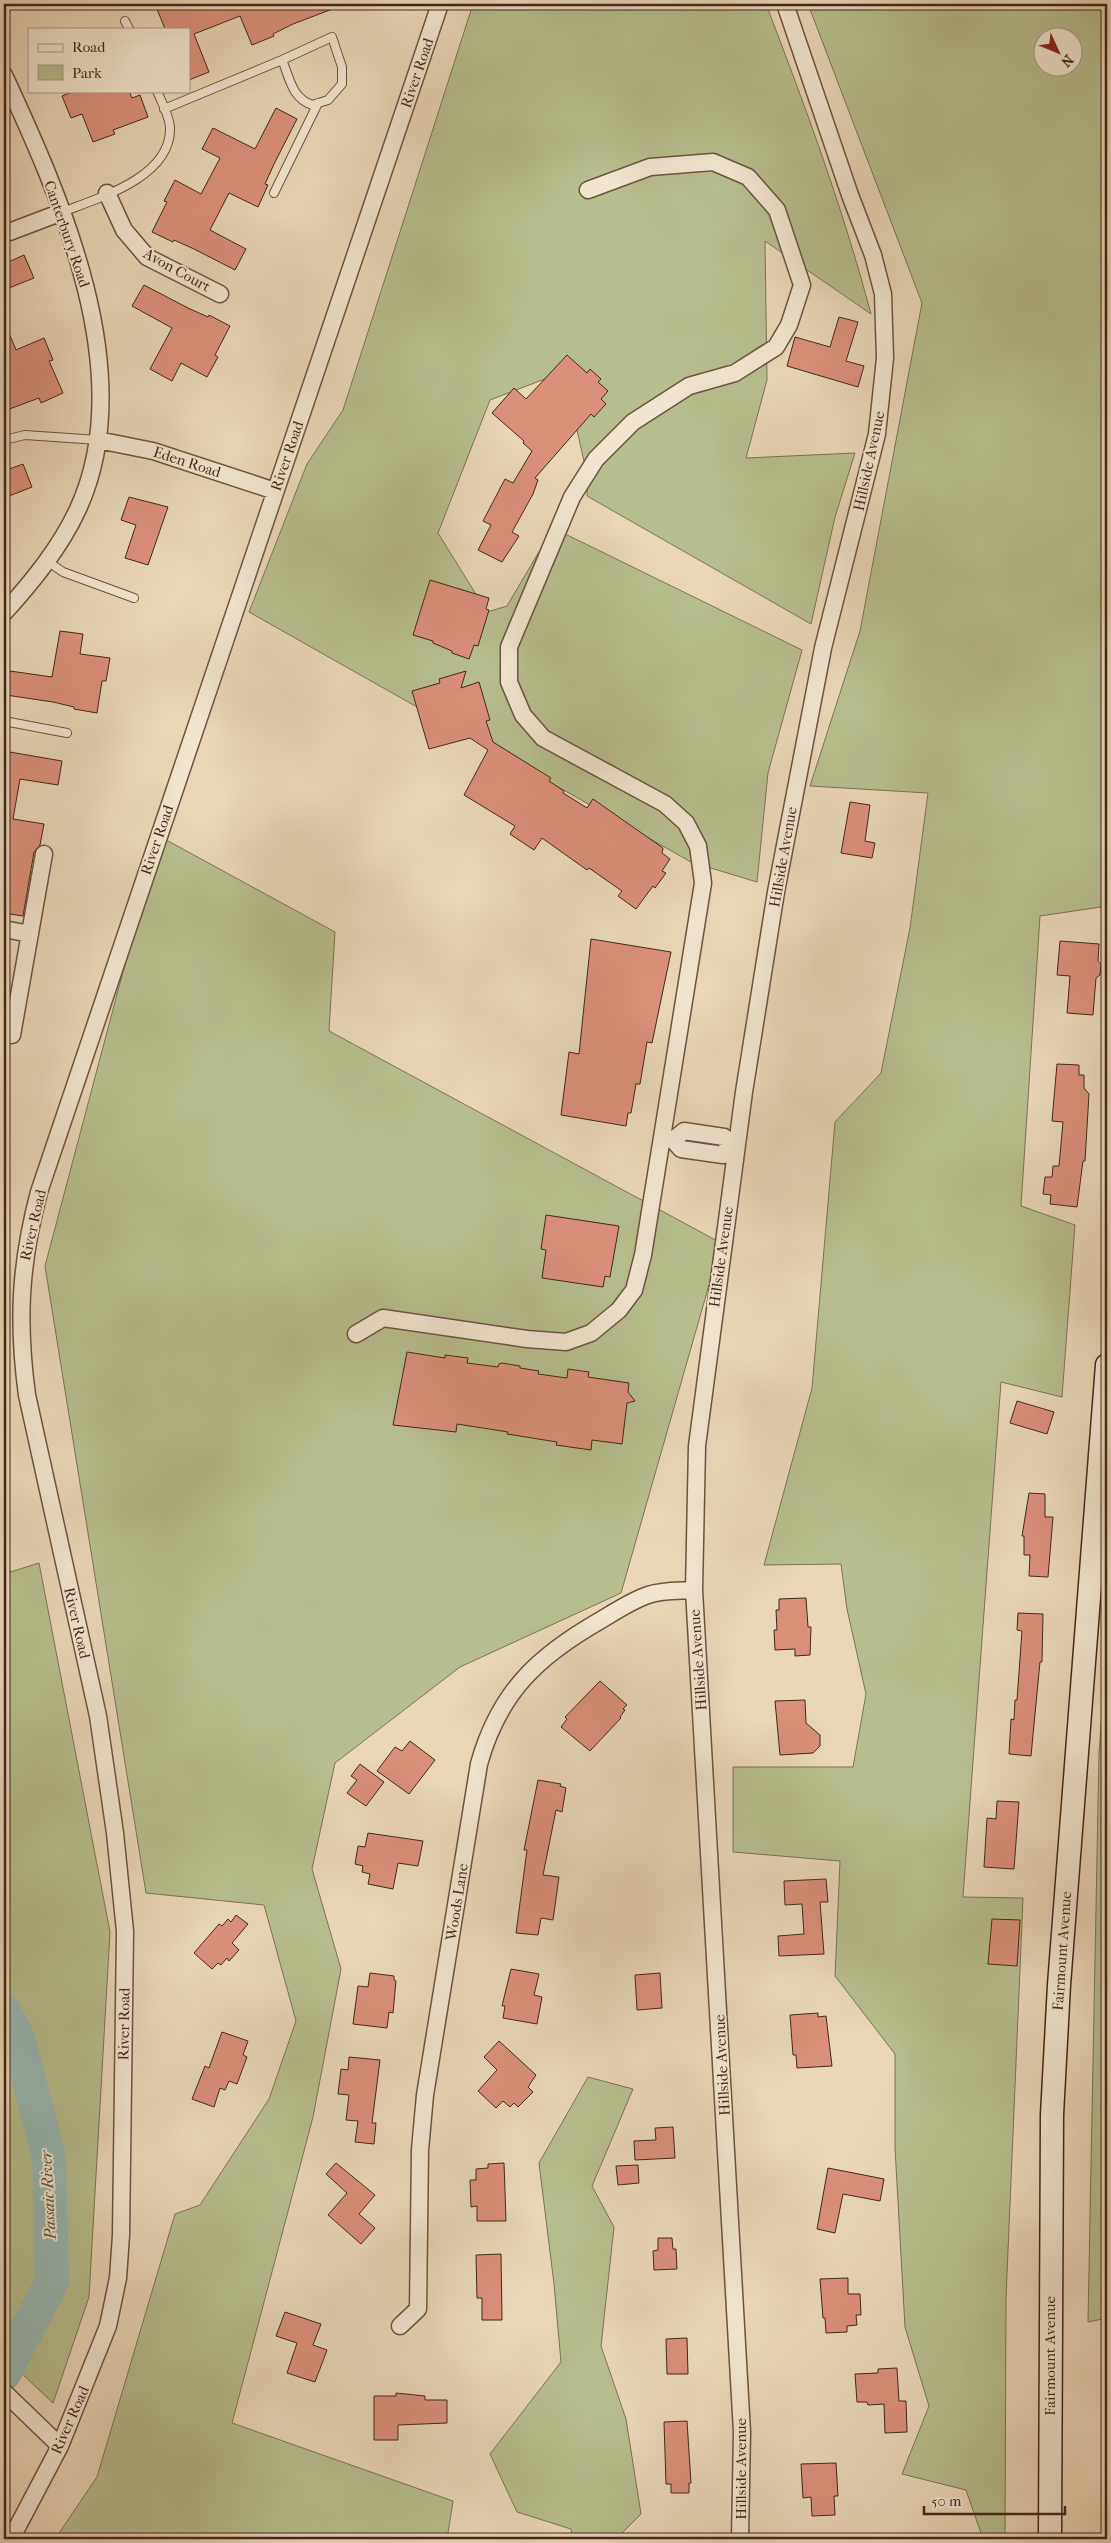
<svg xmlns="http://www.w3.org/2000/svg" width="1111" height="2543" viewBox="0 0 1111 2543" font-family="'IM FELL French Canon',serif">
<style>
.green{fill:#b7be8d;stroke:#7c7254;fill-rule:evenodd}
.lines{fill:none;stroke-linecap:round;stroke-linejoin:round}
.river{stroke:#98b8b3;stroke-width:34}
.building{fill:#db907a;stroke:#42271a}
.lane-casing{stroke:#6c5341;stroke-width:10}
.street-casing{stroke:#6c5341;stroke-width:19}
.secondary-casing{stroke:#42271a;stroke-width:25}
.lane{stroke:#f1e5d0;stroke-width:8}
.street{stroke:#f1e5d0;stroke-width:16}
.secondary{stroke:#f1e5d0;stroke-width:22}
.labels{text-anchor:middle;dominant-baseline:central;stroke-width:4;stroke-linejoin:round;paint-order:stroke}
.street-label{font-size:15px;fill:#42271a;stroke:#f1e5d0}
.water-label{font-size:16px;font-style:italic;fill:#584b40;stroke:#f1e5d0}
</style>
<rect width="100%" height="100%" fill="#e9d7b6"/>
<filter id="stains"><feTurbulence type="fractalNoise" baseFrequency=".004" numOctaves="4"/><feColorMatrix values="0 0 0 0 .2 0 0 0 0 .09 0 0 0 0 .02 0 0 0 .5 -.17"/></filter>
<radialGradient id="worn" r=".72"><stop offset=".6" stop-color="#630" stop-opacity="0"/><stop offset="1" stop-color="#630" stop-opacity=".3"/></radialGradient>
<path class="green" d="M473,4h293c39,102 77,204 105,310l-106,-73 2,139 -21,78 109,-5 -20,64 -24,107 -224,-128 1,-17 -11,-49 6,-41 -33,-12 -60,23 -52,133 49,79 20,-6 46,-78 249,122 -34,123 -11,109 -66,-20 -442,-250 58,-148 36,-54z
M808,4h299v818l-6,85 -61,9 -19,290 54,19 -13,172 -61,-15 -38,515 60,1 -17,400 -1,241h-22l-17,-49 -64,-16 27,-68 -24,-79 -10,-179v-94l-60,-78 5,-115 -107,-9v-85h120l13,-73 -19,-85 -6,-45 -77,1 48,-177 23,-266 46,-49 29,-145 18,-135 -118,-7 50,-155 62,-328zM1044,38h30v30h-30z
M159,836l176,96 -6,99 392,212 -100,350 -161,74 -125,96 -23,106 29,100 -28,148 -81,306 221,78 -6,38h-392l42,-62 78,-263 25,-9 69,-106 27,-78 -32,-116 -118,-12 -101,-627z
M39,1563l71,369 -21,365 -36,106 -49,-46v-783z
M1107,1646v672l-19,4 11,-569z
M588,2077l45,12 -41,97 22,41 -13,119 25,73 15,95 -25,25h-43l-2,-10 -54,-17 -27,-58 71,-92 -7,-78 -15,-121z"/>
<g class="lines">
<path class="river" d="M4,2011l14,27 31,119 3,125 -48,92"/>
</g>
<path class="building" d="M155,4h187l1,1 -50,19 -20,10 1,2 -22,9 -12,-29 -46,18 15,38 -20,8v-51h-24z
M74,91h55l3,7 8,-3 8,22 -35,13 2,4 -22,8 -11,-28 -11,4 -9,-22z
M276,108l21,11 -23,45 -9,20 3,1 -10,22 -29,-14 -19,37 36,19 -11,21 -41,-21 -20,-9 -1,2 -21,-10 15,-30 -3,-1 11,-21 26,14 19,-36 -18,-9 11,-21 42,21z
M24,255l10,23 -30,12v-26z
M144,285l44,23 20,9 1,-2 21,11 -15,29 3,2 -11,20 -26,-14 -9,18 -22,-12 22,-41 -40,-22z
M839,317l19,5 -12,39 18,5 -6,21 -71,-21 8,-29 35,10z
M4,321l12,29 28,-12 9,22 -4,1 14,32 -22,10 -2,-5 -35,13z
M567,355l20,18 3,-4 11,10 -3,3 10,9 -7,8 5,5 -12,13 -3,-3 -56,64 3,2 -5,14 -21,38 7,4 -17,26 -24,-12 13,-25 -8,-4 22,-42 8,4 19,-32 -9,-8 1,-2 -32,-28 22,-25 12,11z
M23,464l9,23 -28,11v-27z
M129,497l39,10 -20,58 -23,-7 11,-33 -15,-5z
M430,580l59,18 -3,11 3,1 -11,36 -4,-1 -5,14 -17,-6v-2l-19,-8v-2l-20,-6z
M60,631l23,3 -3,20 30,4 -4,23h-4l-5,32 -23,-4v-2l-21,-5 -47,-7 4,-24 42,6z
M466,671l-5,17 18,-6 11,38 -4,1 7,21 58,36 -2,3 15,10 -1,2 24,15 6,-9 70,49 -1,5 8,6 -8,12 4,2 -11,15 -2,-2 -17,23 -18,-13 4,-5 -33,-23 -2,2 -45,-32 -8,12 -24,-16 5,-8 -51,-31 24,-45 -18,-12 -41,11 -17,-58 28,-8 -1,-4z
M4,751l58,10 -4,24 -38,-6 -7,40 31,5 -4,21 -6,7 -11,64 -19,-3 2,-42 -2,-1z
M850,802l20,3 -5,36 10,2 -3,15 -31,-5z
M591,939l80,13 -19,91 -5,-1 -7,42h-4l-5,29h-3l-2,13 -65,-11 8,-63 10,2z
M1060,941l39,3 -1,17 3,3 -1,11 -4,3 -3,37 -26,-2 3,-37 -13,-1z
M1057,1064l22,1v10h5v13l5,6 -4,67h-2l-6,46 -27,-3 1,-9 -8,-1 2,-17h7l1,-11h6l4,-44 -11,-1z
M546,1215l73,11 -9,51 -5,-1 -2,11 -61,-9 4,-28 -5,-1z
M407,1352l38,6v-3l23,3 -1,5 31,4 1,-3 3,-1 18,3v2l19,3 -1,3 29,4 1,-9 21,3 -1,5 41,6 -1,9 7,9 -8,2 -5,41 -30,-4 -1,10 -35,-5 1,-3 -50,-8 1,-2 -51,-8 -1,8 -63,-7z
M1017,1401l37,11 -7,22 -37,-11z
M1029,1493l16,1v23h8l-5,60 -19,-1 1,-21h-6v-19h-2z
M806,1598l2,29h3l-1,28 -15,1v-7l-20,1 -1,-20h3l-1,-20h3v-11z
M1018,1613l25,1 -1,48h-2l-9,94 -22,-2 2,-35 3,1 1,-20h2l5,-69 -5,-1z
M600,1681l27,24 -4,4 2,1 -5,7 1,1 -31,33 -29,-24 6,-8 -2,-2z
M805,1700l1,23 14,12v11l-7,7 -33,2 -5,-54z
M410,1741l25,19 -26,34 -32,-23 18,-24 7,4z
M360,1764l24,18 -18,24 -19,-13 10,-13 -6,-4z
M538,1780l23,4 -1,2 6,2 -4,24 -6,-2 -13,65 16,2 -6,43 -12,-2 -3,17 -22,-2 11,-83h-3z
M997,1801l22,1 -5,67 -30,-2 3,-49 9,1z
M368,1833l55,8 -5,25 -20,-3 -5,26 -25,-5 2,-10 -8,-2 1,-6 -8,-2 3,-18 7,1z
M826,1879l2,23h-8l4,52 -45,2 -1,-20 26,-2 -2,-30 -17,1 -1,-24z
M236,1915l12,9 -16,19 7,7 -10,11 -2,-3 -6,7 -3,-2 -6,6 -18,-16 25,-29 3,2 6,-7 3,3z
M992,1919l28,1 -3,46 -29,-2z
M511,1969l28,5 -5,21 8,2 -5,27 -34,-6 2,-12h-3z
M370,1973l24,3v4l2,1 -3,32 -4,-1 -2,16 -34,-4 5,-38 10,1z
M660,1973l2,35 -25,2 -2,-35z
M818,2013v4l8,-1 6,50 -35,2 -1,-13h-3l-3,-40z
M222,2032l26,9 -5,14 4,2 -10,27 -8,-3 -4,9 -5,-2 -6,19 -22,-8 13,-33 4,2z
M499,2041l37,34 -8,12 5,5 -15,15 -4,-4 -4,4 -7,-6 -7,7 -18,-17 19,-21 -13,-13z
M349,2057l31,3 -8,63h4l-2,21 -19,-2 3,-21 -12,-1 3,-25 -11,-1 3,-25 7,1z
M673,2127l2,31 -40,2 -1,-19 22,-1 -1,-12z
M336,2163l39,32 -16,19 16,14 -14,16 -33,-29 19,-22 -21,-19z
M504,2163l2,58h-29v-15l-6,1 -1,-27h6v-11l12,-1v-4z
M638,2165l1,18 -21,2 -2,-19z
M828,2168l56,11 -4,22 -37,-7 -8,39 -18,-4z
M658,2238h14l1,11h3l1,20 -23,1 -1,-19 5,-1z
M501,2254l1,66h-20v-22h-5l-1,-43z
M848,2278v16h12l1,21h-5l1,10 -10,1v6l-21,1 -1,-15h-2l-3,-39z
M285,2312l36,12 -8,21 14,5 -12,32 -28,-9 10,-30 -21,-7z
M687,2338l1,36h-21l-1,-35z
M897,2368l2,33h7l1,31 -22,1 -1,-29 -16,1 -1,-3h-10l-2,-28 23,-1v-4z
M396,2393l29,3v4h22v23l-49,2v15h-24v-44h22z
M687,2421l4,62h-2v10h-18v-9h-5l-2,-62z
M836,2463l2,33h-4l1,19 -23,1 -1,-19 -8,1 -2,-34z"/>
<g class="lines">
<defs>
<path id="lane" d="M125,21l4,8
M332,37l10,30v17l-14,16 -16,5c-21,-8 -22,-27 -30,-45z
M164,109l118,-49
M274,193l44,-90
M62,212c37,-14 110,-35 108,-85 -1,-12 -8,-24 -13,-36
M4,440l21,-5 73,5
M47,561l16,11 71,26
M4,721l63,12"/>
<path id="street" d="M4,75c57,123 136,300 74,434 -18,39 -46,73 -74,104
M107,193l17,37 23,27 73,37
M4,234l58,-22
M98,440l55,11 122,40
M4,929l26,5
M12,1035l32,-181
M662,1138l11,2 8,9 42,6 6,-8
M673,1140l11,-9 40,6 5,10
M356,1334l27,-16 144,21 39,3 25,-9 28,-23 15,-20 9,-35 60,-372 -5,-37 -12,-23 -21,-19 -122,-66 -20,-23 -14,-33v-35l63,-150 24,-38 37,-37 56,-36 46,-13 41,-26 13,-22 13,-40 -25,-75 -29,-33 -35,-15 -63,5 -62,23
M400,2326l18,-17 2,-159 5,-55 54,-331c20,-72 59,-108 122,-144 15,-9 30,-19 47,-25 14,-5 31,-4 46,-5
M4,2392l56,54
M11,2539l49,-93 48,-120 10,-48 3,-43 4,-304 -10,-98 -17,-117 -71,-321c-10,-74 -7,-131 12,-203l401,-1188
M740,2539l2,-107 -48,-842 3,-144 47,-354 32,-200 47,-244 54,-214 8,-76 -2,-64 -10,-39 -23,-60 -65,-191"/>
<path id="secondary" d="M1050,2539l2,-424 7,-130 48,-620"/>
</defs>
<use href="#lane" class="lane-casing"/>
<use href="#street" class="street-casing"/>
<use href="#secondary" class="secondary-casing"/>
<use href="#lane" class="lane"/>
<use href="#street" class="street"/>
<use href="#secondary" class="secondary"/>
</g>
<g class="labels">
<g class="street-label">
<text transform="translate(417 73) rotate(-71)">River Road</text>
<text transform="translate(67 234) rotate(71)">Canterbury Road</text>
<text transform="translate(177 270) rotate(29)">Avon Court</text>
<text transform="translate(287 456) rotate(-71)">River Road</text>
<text transform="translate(869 461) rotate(-78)">Hillside Avenue</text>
<text transform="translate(187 462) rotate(18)">Eden Road</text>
<text transform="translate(157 840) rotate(-71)">River Road</text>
<text transform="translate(783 857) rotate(-80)">Hillside Avenue</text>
<text transform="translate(33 1225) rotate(-77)">River Road</text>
<text transform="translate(721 1257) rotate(-82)">Hillside Avenue</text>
<text transform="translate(77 1623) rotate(77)">River Road</text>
<text transform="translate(698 1660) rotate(-94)">Hillside Avenue</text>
<text transform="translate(457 1902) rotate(-81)">Woods Lane</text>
<text transform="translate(1062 1951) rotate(-86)">Fairmount Avenue</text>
<text transform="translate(124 2024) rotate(-89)">River Road</text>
<text transform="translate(722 2065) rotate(-93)">Hillside Avenue</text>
<text transform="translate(1050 2356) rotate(-90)">Fairmount Avenue</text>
<text transform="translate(70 2420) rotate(-66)">River Road</text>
<text transform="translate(741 2469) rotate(-90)">Hillside Avenue</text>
</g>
<g class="water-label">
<text transform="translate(48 2195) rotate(-93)">Passaic River</text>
</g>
</g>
<rect width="1111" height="2543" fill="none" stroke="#e9d7b6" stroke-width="20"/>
<rect x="5" y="5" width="1101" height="2533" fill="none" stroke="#42271a" stroke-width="2.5"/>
<rect x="10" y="10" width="1091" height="2523" fill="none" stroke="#42271a"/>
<rect x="28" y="28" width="162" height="65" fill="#f1e5d0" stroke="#ab9987"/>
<rect x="38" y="44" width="25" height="8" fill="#f1e5d0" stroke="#ab9987"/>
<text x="72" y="52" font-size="15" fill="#42271a">Road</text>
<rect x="38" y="65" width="25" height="15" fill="#b7be8d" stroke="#ab9987"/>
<text x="72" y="78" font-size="15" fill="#42271a">Park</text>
<g transform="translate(1058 52) rotate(134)"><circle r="24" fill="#f1e5d0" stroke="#ab9987"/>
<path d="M0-4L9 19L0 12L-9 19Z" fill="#8f2418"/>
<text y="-8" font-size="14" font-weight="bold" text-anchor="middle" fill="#42271a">N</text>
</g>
<path d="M924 2506v8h141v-8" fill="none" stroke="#42271a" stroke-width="2.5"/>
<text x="931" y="2506" font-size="15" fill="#42271a" stroke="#f1e5d0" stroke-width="4" paint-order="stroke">50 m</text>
<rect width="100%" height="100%" filter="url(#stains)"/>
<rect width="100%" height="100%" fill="url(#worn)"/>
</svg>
